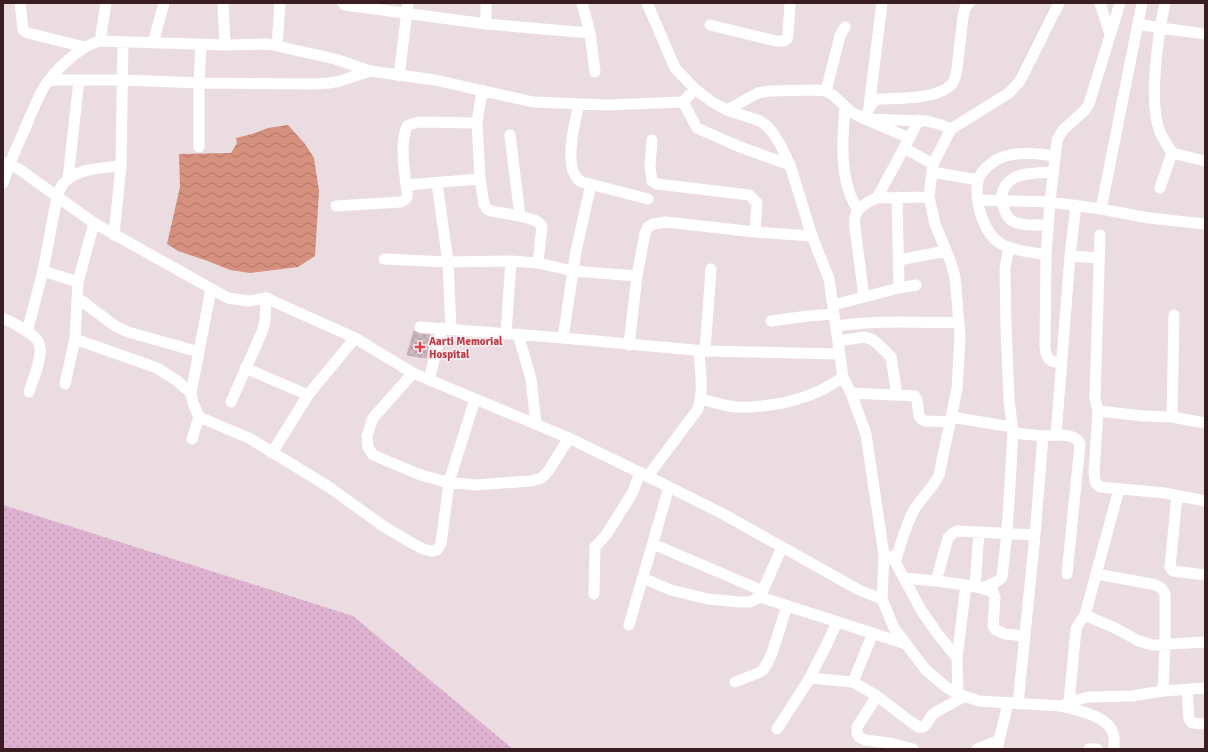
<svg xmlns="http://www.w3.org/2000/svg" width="1208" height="752" viewBox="0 0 1208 752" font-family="Signika,sans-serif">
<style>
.grass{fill:url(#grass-dots)}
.water{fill:url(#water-waves)}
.building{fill:url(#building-cross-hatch);stroke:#c4aeb6}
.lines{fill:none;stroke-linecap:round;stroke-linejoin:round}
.minor{stroke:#fff;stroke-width:11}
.tertiary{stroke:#fff;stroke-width:11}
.health-dot{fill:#e0444e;stroke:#f7ecf1;stroke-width:1.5}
.labels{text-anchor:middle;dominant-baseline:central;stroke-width:3.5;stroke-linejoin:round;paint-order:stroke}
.health-label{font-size:11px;font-weight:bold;fill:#be3a42;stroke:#f7ecf1;text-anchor:start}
</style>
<defs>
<pattern id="grass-dots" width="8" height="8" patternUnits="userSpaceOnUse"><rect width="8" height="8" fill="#deb2d0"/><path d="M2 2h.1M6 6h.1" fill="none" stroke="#bf99b2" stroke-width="1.8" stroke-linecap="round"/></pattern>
<pattern id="water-waves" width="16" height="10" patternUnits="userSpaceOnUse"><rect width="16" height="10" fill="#d5907e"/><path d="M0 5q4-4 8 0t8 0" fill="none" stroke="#ae7567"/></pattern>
<pattern id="building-cross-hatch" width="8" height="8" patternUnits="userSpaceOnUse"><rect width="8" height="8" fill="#cbb8bf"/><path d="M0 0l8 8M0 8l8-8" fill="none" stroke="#af9ea4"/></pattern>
</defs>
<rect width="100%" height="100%" fill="#eadce1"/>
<path class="grass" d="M3,505l350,111 160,133h-510z"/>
<path class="water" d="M288,125l17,19 9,14 5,33 -4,65 -17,11 -48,6 -20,-3 -22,-9 -30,-10 -11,-7 13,-57 -1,-33 52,-1 6,-10 -1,-5 16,-4 16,-6z"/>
<path class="building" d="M414,331l5,3 11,1 -4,23 -19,-3z"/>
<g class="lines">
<path class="minor" d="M20,3l3,27 5,3 56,14
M223,3l2,42
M343,3l2,2 141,19 104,9
M582,3l8,30 5,39
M647,3l28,65 20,21 17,13 15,8 33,11 7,5 5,6 8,12 10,21 22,71 17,43 14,98 8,16 15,41 18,121 -2,44
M1100,3l10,31
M1165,3c-7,32 -17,99 -5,129 3,7 8,14 12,21l33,8
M486,24v-21
M1138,24l23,4 44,6
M710,25l66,16h7l4,-2 1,-5 2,-31
M100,41l6,-38
M153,43l11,-40
M277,46l3,-43
M399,76l9,-73
M49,80h74l76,3 115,1 15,-1 11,-2 30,-10
M482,90l-5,33 3,56 4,25 3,5 4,2 29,5 14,4 4,2 4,4 -4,37
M826,91l14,-55 5,-9
M683,102l14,26 43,19 50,18
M579,104c-4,17 -15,60 -2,74 1,2 3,3 5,4l66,17
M845,107c-2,28 -5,57 4,84 2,7 6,14 9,20
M869,107l13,-104
M727,110l31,-17 11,-2 48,-1 9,1 7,4 18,17 14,7 62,2 12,3 12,5
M510,135l10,81
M909,138l-44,-19c3,-8 5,-17 13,-20 20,-1 59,1 74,-15 3,-4 4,-10 5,-15l6,-52 2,-9 4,-5
M652,140l-2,27 2,14 5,3 92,11 8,8 -2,29
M199,147v-64l2,-38
M904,148l29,16
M932,172l46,8
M68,179l11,-99
M3,183c6,-18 13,-35 21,-52 6,-14 12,-30 20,-44 12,-18 36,-41 56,-46l125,4 43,-1 67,15 35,12 65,9 98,22 75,3 75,-3 12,-13
M437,183l11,79 3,67
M406,185c-2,-19 -6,-40 1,-59l5,-2 7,-2 58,1
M1160,188l12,-35
M897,197l2,91
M877,198l42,-78
M978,200l72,2 51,7 48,9 56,6
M336,206l65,-4c9,-4 6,-8 5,-17l74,-6
M1101,209l41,-206
M1048,225c-10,0 -24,1 -34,-3 -8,-3 -13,-18 -12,-27 1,-5 4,-12 9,-15 9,-8 31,-7 42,-8
M114,235l7,-69 2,-124
M1100,235l-5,163 3,13 45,5 29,1 33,6
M1046,255c-15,-3 -32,-4 -45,-11 -18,-11 -27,-43 -23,-63 2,-9 12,-18 20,-22 18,-9 39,-5 57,-3
M1070,256l29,2
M384,259l64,3 63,-1 27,2 35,8 64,5
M899,260l47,-9
M43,271l35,11
M864,297l-9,-69c0,-3 -1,-8 0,-11 2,-9 13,-16 22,-19l52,-1
M78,298l37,28 13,6 71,20
M833,305l66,-17 17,-3
M3,318c9,5 32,15 36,25 5,12 -6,36 -10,49
M771,321l37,-5 26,-2
M836,326c21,-3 43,-4 64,-4 20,0 39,1 58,0
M420,327l143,11 142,13 135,3
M27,332l16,-61 14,-74c1,-4 3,-8 5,-12 13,-17 40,-17 59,-19
M506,333l5,-72
M518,334l13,45 5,45
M563,338l13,-87 15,-67
M75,339l82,29 19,12 15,13
M838,341l27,-4 8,3 5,4 13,13 6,38
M629,345l8,-69 8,-43 3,-6 5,-3 13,-2 89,10 57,4
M705,351l6,-82
M1062,363c-12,-1 -16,-3 -17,-16l1,-92 4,-53 7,-62 6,-10 22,-20 4,-6 31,-101
M245,368l63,27
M413,373l-40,45 -6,18 1,11 5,8 45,19 24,7 32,4 57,-4 11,-3 7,-8 20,-32
M429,380l13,-52
M65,384l10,-45 3,-57 16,-59
M851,393l64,3 2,4 2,16 2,3 4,2 25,1
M701,399c12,3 24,7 36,8 9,1 17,0 25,-1 29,-3 58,-12 81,-29
M231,402l31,-70 3,-11 1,-23
M1098,411l-4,61 1,10 5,5 65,6 40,8
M199,417l50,21 80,49 54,39 27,16 13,7 8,2 6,-1 4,-6 8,-62 26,-83
M951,417l61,10
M1172,417l2,-102
M1013,433l30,3 13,-1 14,-179 6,-51
M1056,435c9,0 20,0 24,9l-13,130
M192,439l7,-22 -6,-14 -2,-10 20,-104
M272,453l36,-58 47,-57
M648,476l50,-67c6,-19 2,-39 1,-58
M1177,496l-7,71 3,4 32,4
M653,544l110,47
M782,547l-22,50 146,47
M892,556l29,54 16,23 20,25
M895,562c6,-17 10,-36 19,-52 8,-13 19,-22 25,-35l18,-86 3,-53 -5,-59 -5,-17 -15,-36 -6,-27 4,-33 18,-35 8,-5 50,-31 11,-12 39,-78
M1096,574l56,10c7,2 10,3 13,10v51l-2,46
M643,578l28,12 37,9 32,3h10l10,-5
M904,578l32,3 30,4 15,3 12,4 2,5 -2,29 3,4 9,4 20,2
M936,581l12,-43 4,-4 5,-3 78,4
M975,587l4,-55
M981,588c7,-3 16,-4 21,-11l5,-44 6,-100 -4,-34 -3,-72 -1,-59 4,-21
M594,594l1,-47 11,-12 27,-43 7,-20
M1085,615l32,14 22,12 13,4 53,-3
M629,625l40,-138
M810,678l43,4 24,14 34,26 8,5h4l4,-4 5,-8 4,-3 29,-16
M735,682l23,-9 5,-3 5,-8 4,-9 15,-47
M853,682l20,-49
M1187,690l2,29 3,4 13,1
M958,694l-1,-36 9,-73
M877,696l-20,31v6l2,4 6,3 25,3 23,6
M1069,703l7,-74 3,-6 6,-8 34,-126
M1018,704l17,-169 8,-99
M1061,706c16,4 47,10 52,27 2,5 1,11 1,16
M777,729l31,-48 19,-37 10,-22
M977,749l22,-9
M997,749l11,-46
M1089,749h8"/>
<path class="tertiary" d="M3,162l16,7 75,54 134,75 21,3 17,-3 89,40 58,35 156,65 100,49 54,27 136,76 23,9 12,29 31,41 21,18 12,7 21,7 82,5 15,-6 13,-3 43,-1 31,-5 42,-3"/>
</g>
<path class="health-dot" d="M418 341h4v4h4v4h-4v4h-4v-4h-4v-4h4z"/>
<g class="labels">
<g class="health-label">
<text x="429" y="341">Aarti Memorial<tspan x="429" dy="13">Hospital</tspan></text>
</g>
</g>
<rect width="1208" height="752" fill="none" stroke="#3a1d23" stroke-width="8"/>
</svg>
